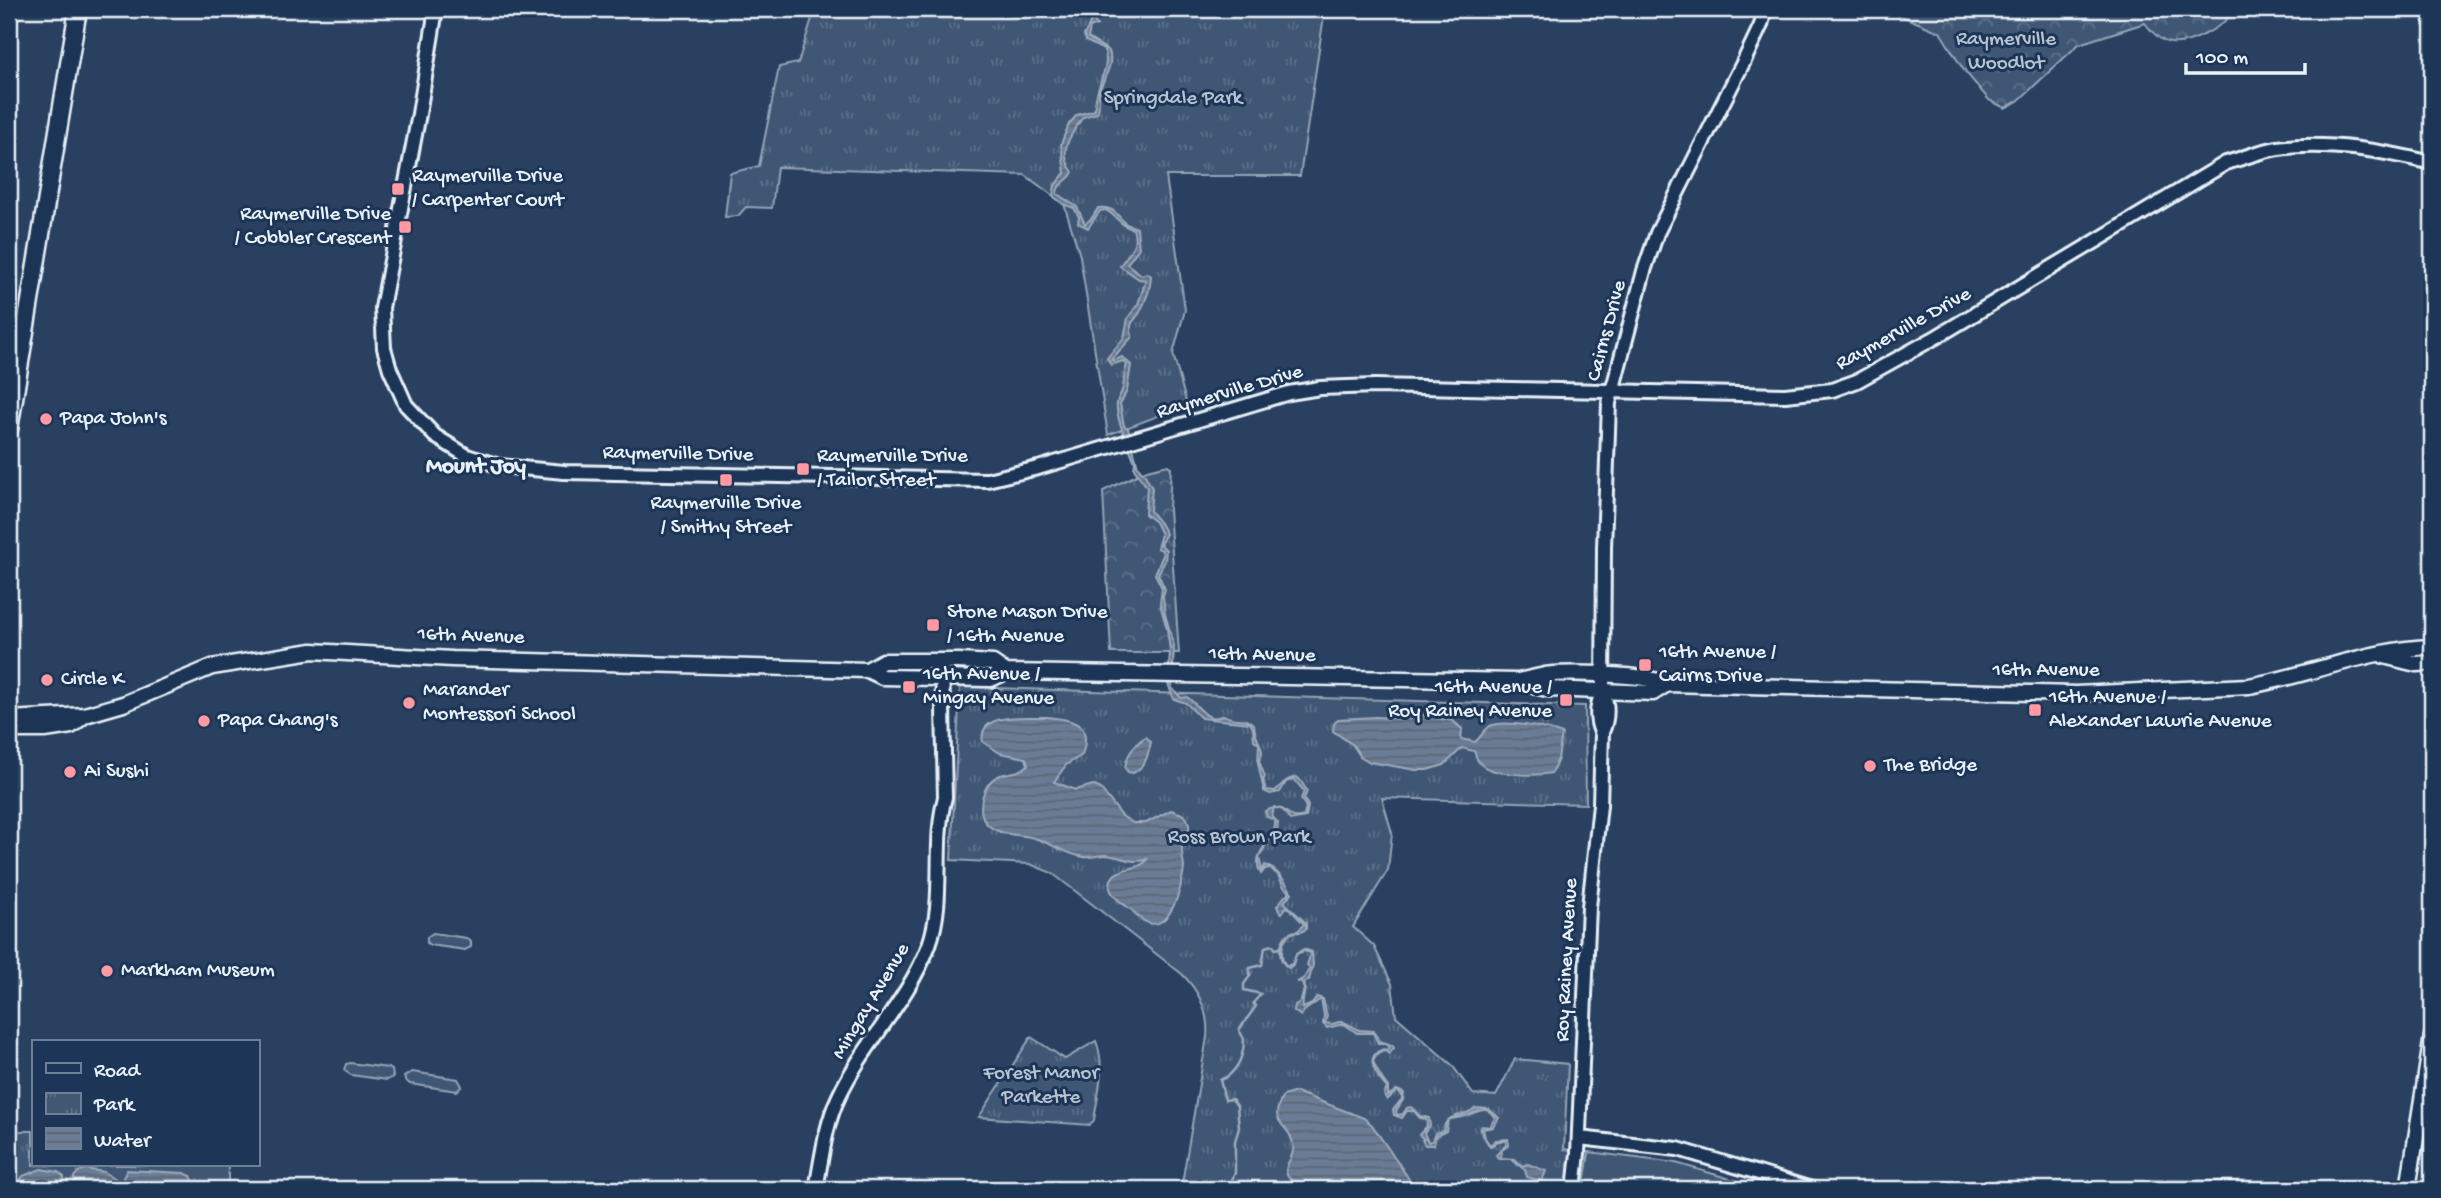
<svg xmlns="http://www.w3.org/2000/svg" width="2441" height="1198" viewBox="0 0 2441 1198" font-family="'Gochi Hand',sans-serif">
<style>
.grass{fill:#415774;stroke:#94a4b6;stroke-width:2}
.forest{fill:url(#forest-crowns);stroke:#94a4b6;stroke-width:2}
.park{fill:url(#park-tufts);stroke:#94a4b6;stroke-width:2}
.water{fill:url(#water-rules);stroke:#9dabbd;stroke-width:2}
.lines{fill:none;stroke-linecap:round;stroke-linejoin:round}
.stream{stroke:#9dabbd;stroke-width:2.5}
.tertiary-casing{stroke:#e8f1f8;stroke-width:18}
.secondary-casing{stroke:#e8f1f8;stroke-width:19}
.primary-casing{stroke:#e8f1f8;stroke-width:21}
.tertiary{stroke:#1d3557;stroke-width:12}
.secondary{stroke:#1d3557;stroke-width:14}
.primary{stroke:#1d3557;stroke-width:16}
.poi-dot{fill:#ff9aa2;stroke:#1d3557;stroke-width:2.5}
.labels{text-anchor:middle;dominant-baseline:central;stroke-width:6;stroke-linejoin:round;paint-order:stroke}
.park-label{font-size:21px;fill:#b6c3d0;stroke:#1d3557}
.poi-label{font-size:21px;fill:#e8f1f8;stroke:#1d3557;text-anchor:start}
.street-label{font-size:21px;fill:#e8f1f8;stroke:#1d3557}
.neighbourhood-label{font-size:23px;font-weight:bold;fill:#e8f1f8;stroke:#1d3557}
</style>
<defs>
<pattern id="forest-crowns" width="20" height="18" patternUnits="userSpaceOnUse" patternTransform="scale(1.75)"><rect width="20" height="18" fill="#415774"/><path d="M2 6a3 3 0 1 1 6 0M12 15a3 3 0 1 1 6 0" fill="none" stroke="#5c7089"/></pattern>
<pattern id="park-tufts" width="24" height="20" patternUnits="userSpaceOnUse" patternTransform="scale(1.75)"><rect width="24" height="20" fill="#415774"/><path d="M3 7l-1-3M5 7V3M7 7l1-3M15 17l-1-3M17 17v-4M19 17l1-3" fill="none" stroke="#5c7089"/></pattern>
<pattern id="water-rules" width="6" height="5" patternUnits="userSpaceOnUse" patternTransform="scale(1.75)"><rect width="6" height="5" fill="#6b7c95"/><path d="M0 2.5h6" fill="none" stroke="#5a6573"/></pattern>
</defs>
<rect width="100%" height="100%" fill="#294061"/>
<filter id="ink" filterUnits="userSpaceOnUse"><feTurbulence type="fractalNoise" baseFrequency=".0143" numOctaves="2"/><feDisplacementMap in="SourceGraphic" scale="14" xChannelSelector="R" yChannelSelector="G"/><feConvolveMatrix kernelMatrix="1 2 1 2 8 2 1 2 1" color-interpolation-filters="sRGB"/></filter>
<g filter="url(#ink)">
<path class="grass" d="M433,933l33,5 5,4v5l-6,3 -35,-5 -3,-2v-6z
M350,1063l38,5 4,2 1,7 -6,3 -36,-5 -7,-5 2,-6z
M412,1072l46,7 4,7 -5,5 -47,-7 -5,-4 -1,-3z
M1589,1152l87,11 89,26h-182z"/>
<path class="forest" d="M1898,9h336c-6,16 -45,37 -63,34 -11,-1 -20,-12 -26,-20l-66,21 -61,57 -13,7 -16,-8 -26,-31 -23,-37 -41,-17z
M1168,465l3,3 -2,41 10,144h-68l-8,-162 44,-21z
M2150,1180l242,4 -1,5h-238z"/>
<path class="park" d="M815,9h510l-25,167h-134l19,134 -12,44 14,51 -79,30 -28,-179 -16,-52 -39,-29 -248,-8 -5,41 -26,-1 -8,9 -13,1 5,-44 29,-7 20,-99 19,-4z
M960,687l625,19 1,98 -204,-6 10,35 -4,37 -35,57 21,19 18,38 4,32 56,49 21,29 23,2 19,-37 53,5 -4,85 25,3 -6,37h-402l26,-152c2,-24 -8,-46 -25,-63l-130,-101 -22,-9 -79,-4z
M1031,1037l34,22 31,-18c10,26 2,52 -2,79l-4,5 -111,-8z
M10,1131h23v34h195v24h-219z"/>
<path class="water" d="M1082,9h10l2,12 3,4 -7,3 -2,10 21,13c5,14 -5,26 -9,39 -2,8 1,15 -3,23l-14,4c-13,19 -26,35 -10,55 -3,9 -16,10 -16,22l20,13 8,17 7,-6 6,-10c16,-2 19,7 28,16l11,4 2,20 -12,16 15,11 5,-2 4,3c0,12 -5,24 -10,34 -6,13 -13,9 -9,27l-21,23 2,1 9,-4 9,8 -4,26 -7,13 4,22 4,2 10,39 7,8 7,13 -2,23 10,12 6,11 -6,10 6,6 -1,11 -7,13 7,15 -2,7 2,18 9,32 -2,42 9,10 6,-1c15,11 19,27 37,18 10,7 20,1 30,9 1,4 0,7 2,11 3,10 10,15 3,26l6,16 -2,3 3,10 9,1c8,-7 10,-12 22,-14l4,4 6,10 -3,8 4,7 -2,11 -16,3 -7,-10 -9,-3 -2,9 6,7 -1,9 -7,6 -11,19 3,14 3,-6c13,5 20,16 27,28l-8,9 22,21v6c-7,6 -9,1 -16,5 -9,6 -11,25 -3,32l5,-2c4,-8 3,-11 12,-15l8,3 1,13 -4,15 -5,3c3,8 -3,16 -1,25l9,-4 5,-7 6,2 4,17 -2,7 7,1 10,-3 17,9 15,1 6,10 12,4 2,3 -5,6 -6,-4 -7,5 -3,6c4,11 8,17 15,26v9l9,-6 7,3 -1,7 -7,11 1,4 6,-1 4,-6 4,-1 9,9 9,2 1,8 -6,7 4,9 4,-1 3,-8 8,-2c3,-20 20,-12 32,-23l14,1 10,9 -6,9 -10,2 2,9 5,7 6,-5 12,-1 1,6 -7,5 -1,8 14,1 7,7 6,-2 18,7 -4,10 -15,-4 -2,-7 -14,-11h-12l-3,-4 10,-10v-4h-8l-8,6 -10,-17 2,-4 8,1 5,-9c-9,-15 -18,-5 -30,-2 -6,2 -11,2 -17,4l-2,11 -10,5 -2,9h-9l-3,-5 2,-1 -5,-4 8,-9 -1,-7 -6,-1 -6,-7h-7l-5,7 -8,-3 -1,-5 9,-11v-4l-5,-4 -10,9 -3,-5 3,-7c-9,-10 -26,-32 -3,-39l4,1 2,-3 -5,-4h-7l-5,-10h-16l-13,-9 -17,4 -4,-4 1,-9 -3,-16 -17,12 -3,5 -7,-5 1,-6 6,-4 3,-12 -3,-8 -4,1 7,-4 6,-10 -3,-3 4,-12 -7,-2 -8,3 -3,11 -4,3c-16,-8 -9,-38 9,-37l6,-7 -14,-15 -4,-2 -4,6 -3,-2 -2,-5 8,-10 4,-1v-4l-5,-4 -6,-12 -8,-7 -5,1 -4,5c-13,-21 17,-35 14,-54l-8,-3 -2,-6c25,-11 19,12 39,5l2,-9 -5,-8 3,-8 -10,-12 -8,3 -6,10 -10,2 -6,-3 -6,-28 1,-19 -5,-4 -1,-12 -3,-5 -49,-5 -15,-15 -12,-4 -6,-15 2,-34 -3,-21 -7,-25 2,-16 -7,-14 8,-19 -1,-5 -5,-2 4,-14 -6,-12 -10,-8 2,-27 -13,-18 1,-6c-5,-16 -20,-44 -18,-60 1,-6 5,-10 6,-16 2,-8 0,-14 4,-22l-4,-4 -12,4 -4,-7 17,-20 4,-20 10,-14 8,-24 -7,-1 -19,-13c8,-13 19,-20 13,-37 -13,-3 -16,-13 -27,-19l-6,1 -12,17 -10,-5 1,-6 -5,-9 -11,-4 -10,-8 2,-11 10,-12 -4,-29 8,-20 8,-9 18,-5c-2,-21 17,-43 9,-60l-18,-9 -2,-6 7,-13z
M1422,715l31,6 9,8 -1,10 14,3c6,-5 9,-12 15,-16 15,-7 57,2 72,8l-4,25 -6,14c-16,3 -64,3 -73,-11 -3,-3 -3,-7 -5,-11l-12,-3 -18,17 -17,5h-11l-46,-8 -10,-6 -7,-11 -20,-14 1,-7 4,-5 38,-2 32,2z
M1047,717c27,3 46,6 35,38l-16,10 -12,17 22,8 17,-5 8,4 21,27 11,7h13l25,-13c6,2 15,4 17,11 4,11 -4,17 -6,26 -1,7 2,14 2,21 -2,19 -15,72 -43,51 -5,-3 -7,-8 -12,-11 -7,-5 -21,-14 -19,-24 3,-20 30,-11 37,-25 -14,6 -27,-3 -41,-4 -7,0 -15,3 -22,2 -17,-2 -33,-14 -50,-19 -14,-4 -34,-2 -46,-13 -8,-7 -8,-20 -5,-30 11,-31 31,-15 45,-30l-2,-7 -26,-5 -17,-11c-6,-31 45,-24 64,-25z
M1146,737l5,5c-3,13 -5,24 -18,31l-5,-1 -3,-4c1,-12 10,-25 21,-31z
M1296,1092l68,26 8,7 33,48 5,8v8h-111c-2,-5 -13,-11 -13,-17 -1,-9 9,-16 7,-26 -2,-24 -27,-20 -10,-50z
M41,1169l17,3 6,5 1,12h-51l9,-13z
M85,1169l19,3 17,10 6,-12 57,3 7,3 4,8 -2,5h-118l-1,-12 4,-5z"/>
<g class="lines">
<path class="stream" d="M1228,1189l7,-16v-32l4,-13 -2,-22 -5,-7 -7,1 -5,-20c17,-6 24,-24 24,-41l-5,-9 17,-24 -3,-3 8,-9 -17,-4v-6l6,-8v-8l12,-3 3,-18 8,-2 2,4 5,-1"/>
<defs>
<path id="tertiary" d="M436,9l-17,105 -37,194 2,40 6,21 16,36 29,31 32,20 33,10 64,6 423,8 51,-12 251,-75 31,-5 55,-2 410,9 47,-5 25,-9 81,-45 288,-173c17,-5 34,-12 52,-15 50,-7 105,3 154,15
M1601,732c-6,-14 -5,-27 2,-41
M1579,1138l99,11 134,40
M816,1189c6,-31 9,-64 23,-93 25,-53 69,-95 90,-151 17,-47 3,-99 16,-148l-3,-135
M1574,1189l4,-36 11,-246 11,-102 2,-73c6,-13 6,-27 1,-41l1,-143 5,-145 35,-132 13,-38 87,-172 17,-36 4,-16"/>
<path id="secondary" d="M2384,656l32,8 16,-1
M867,670l16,-9h76l34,2 13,9
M1523,683l24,6 106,4 14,-9
M9,719l76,-4 38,-11 89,-37 100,-16 140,8 415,11 15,7 109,2 15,-7 512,9c9,-2 18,-4 27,-6 25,-3 101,-1 122,9l409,10 173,-8c61,-11 120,-37 183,-39
M9,730h36l26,-4 14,-11
M2408,1189l24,-153"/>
<path id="primary" d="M9,429l69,-420"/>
</defs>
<use href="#tertiary" class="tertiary-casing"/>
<use href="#secondary" class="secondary-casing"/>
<use href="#primary" class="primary-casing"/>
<use href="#tertiary" class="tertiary"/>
<use href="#secondary" class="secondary"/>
<use href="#primary" class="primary"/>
</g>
</g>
<g class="poi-dot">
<rect x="391" y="182" width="14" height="14" rx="3.5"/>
<rect x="398" y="220" width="14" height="14" rx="3.5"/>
<circle cx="46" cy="419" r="7"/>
<rect x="796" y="462" width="14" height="14" rx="3.5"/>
<rect x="719" y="473" width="14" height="14" rx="3.5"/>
<rect x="926" y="618" width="14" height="14" rx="3.5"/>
<rect x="1638" y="658" width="14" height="14" rx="3.5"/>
<circle cx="47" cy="680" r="7"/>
<rect x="902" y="680" width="14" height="14" rx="3.5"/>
<rect x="1559" y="693" width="14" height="14" rx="3.5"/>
<circle cx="409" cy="703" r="7"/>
<rect x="2028" y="703" width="14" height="14" rx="3.5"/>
<circle cx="204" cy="721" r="7"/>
<circle cx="1870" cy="766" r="7"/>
<circle cx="70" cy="772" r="7"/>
<circle cx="107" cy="971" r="7"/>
</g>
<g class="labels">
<g class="park-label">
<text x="2006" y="40">Raymerville<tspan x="2006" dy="24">Woodlot</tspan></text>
<text x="1173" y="99">Springdale Park</text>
<text x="1239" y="838">Ross Brown Park</text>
<text x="1041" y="1074">Forest Manor<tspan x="1041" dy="24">Parkette</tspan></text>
</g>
<g class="poi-label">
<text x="412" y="177">Raymerville Drive<tspan x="412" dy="24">/ Carpenter Court</tspan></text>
<text x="391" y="215" text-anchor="end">Raymerville Drive<tspan x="391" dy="24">/ Cobbler Crescent</tspan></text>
<text x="60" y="419">Papa John's</text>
<text x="817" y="457">Raymerville Drive<tspan x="817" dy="24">/ Tailor Street</tspan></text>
<text x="726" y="504" text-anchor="middle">Raymerville Drive<tspan x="726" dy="24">/ Smithy Street</tspan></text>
<text x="947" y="613">Stone Mason Drive<tspan x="947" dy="24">/ 16th Avenue</tspan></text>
<text x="1659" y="653">16th Avenue /<tspan x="1659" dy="24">Cairns Drive</tspan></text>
<text x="923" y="675">16th Avenue /<tspan x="923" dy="24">Mingay Avenue</tspan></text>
<text x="61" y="680">Circle K</text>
<text x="1552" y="688" text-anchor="end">16th Avenue /<tspan x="1552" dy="24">Roy Rainey Avenue</tspan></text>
<text x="423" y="691">Marander<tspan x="423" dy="24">Montessori School</tspan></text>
<text x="2049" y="698">16th Avenue /<tspan x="2049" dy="24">Alexander Lawrie Avenue</tspan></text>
<text x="218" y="721">Papa Chang's</text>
<text x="1884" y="766">The Bridge</text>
<text x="84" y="772">Ai Sushi</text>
<text x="121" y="971">Markham Museum</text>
</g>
<g class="street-label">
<text transform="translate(1904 330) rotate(-29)">Raymerville Drive</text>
<text transform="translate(1608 331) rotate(-75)">Cairns Drive</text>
<text transform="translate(1230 393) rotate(-16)">Raymerville Drive</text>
<text transform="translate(678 455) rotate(1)">Raymerville Drive</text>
<text transform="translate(471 637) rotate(2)">16th Avenue</text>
<text transform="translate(1262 656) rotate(1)">16th Avenue</text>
<text x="2046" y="671">16th Avenue</text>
<text transform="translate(1568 960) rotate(-87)">Roy Rainey Avenue</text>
<text transform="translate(872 1002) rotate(-59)">Mingay Avenue</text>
</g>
<g class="neighbourhood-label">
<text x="476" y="467">Mount Joy</text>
</g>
</g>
<rect width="2441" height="1198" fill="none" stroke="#1d3557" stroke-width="35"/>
<rect x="18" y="18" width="2406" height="1163" fill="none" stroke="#e8f1f8" stroke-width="2.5" filter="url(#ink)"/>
<rect x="32" y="1040" width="228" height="126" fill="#1d3557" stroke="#6e8097" stroke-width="2"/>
<rect x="46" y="1063" width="35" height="10" fill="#1d3557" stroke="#6e8097" stroke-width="2"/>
<text x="94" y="1076" font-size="21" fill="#e8f1f8">Road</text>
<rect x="46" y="1093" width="35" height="21" fill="url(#park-tufts)" stroke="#6e8097" stroke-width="2"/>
<text x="94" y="1110" font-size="21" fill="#e8f1f8">Park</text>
<rect x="46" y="1128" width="35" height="21" fill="url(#water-rules)" stroke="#6e8097" stroke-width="2"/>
<text x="94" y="1146" font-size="21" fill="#e8f1f8">Water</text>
<path d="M2186 63v10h119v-10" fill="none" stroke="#e8f1f8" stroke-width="3.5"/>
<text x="2196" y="63" font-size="21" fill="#e8f1f8" stroke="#1d3557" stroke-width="5" paint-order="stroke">100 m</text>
</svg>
